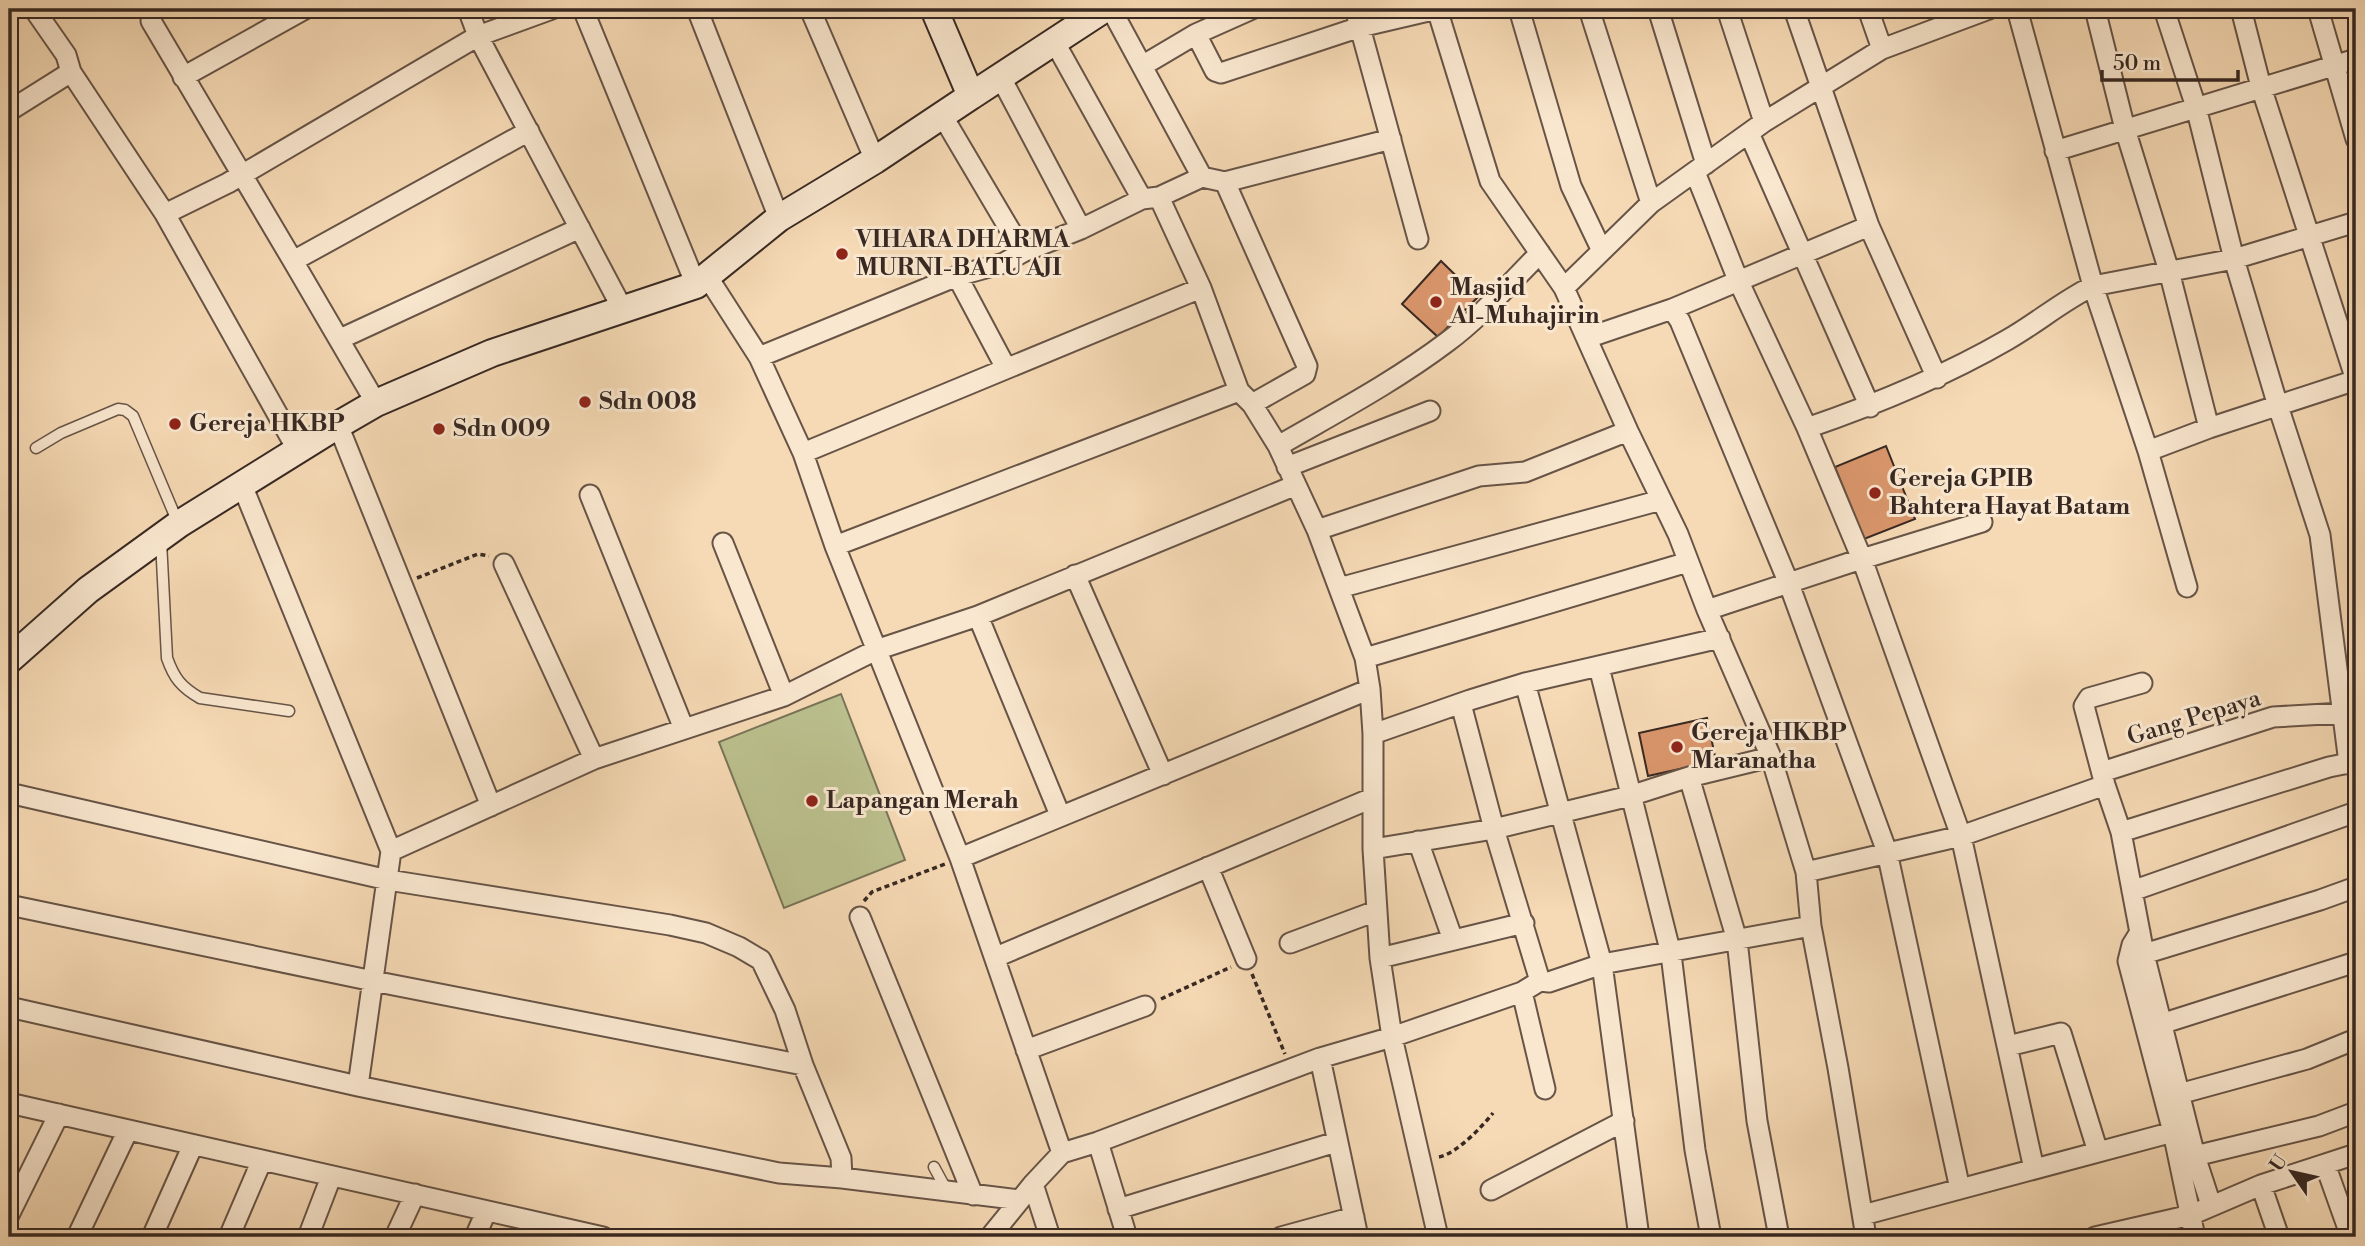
<svg xmlns="http://www.w3.org/2000/svg" width="2365" height="1246" viewBox="0 0 2365 1246" font-family="'Libre Bodoni',serif">
<style>
.green{fill:#bbc08e;stroke:#797458;stroke-width:2}
.building{fill:#da966c;stroke:#372822;stroke-width:2}
.lines{fill:none;stroke-linecap:round;stroke-linejoin:round}
.lane-casing{stroke:#675447;stroke-width:13}
.street-casing{stroke:#675447;stroke-width:23}
.secondary-casing{stroke:#372822;stroke-width:30}
.path{stroke:#372822;stroke-width:3.5;stroke-dasharray:5 3.5;stroke-linecap:butt}
.lane{stroke:#f9e7cf;stroke-width:10}
.street{stroke:#f9e7cf;stroke-width:19}
.secondary{stroke:#f9e7cf;stroke-width:26}
.poi-dot{fill:#8f2418;stroke:#f9e7cf;stroke-width:2.5}
.labels{text-anchor:middle;dominant-baseline:central;stroke-width:6;stroke-linejoin:round;paint-order:stroke}
.poi-label{font-size:24px;font-weight:bold;fill:#372822;stroke:#f9e7cf;text-anchor:start}
.street-label{font-size:24px;fill:#372822;stroke:#f9e7cf}
</style>
<rect width="100%" height="100%" fill="#f6dab5"/>
<filter id="stains"><feTurbulence type="fractalNoise" baseFrequency=".00286" numOctaves="4"/><feColorMatrix values="0 0 0 0 .2 0 0 0 0 .09 0 0 0 0 .02 0 0 0 .5 -.17"/></filter>
<radialGradient id="worn" r=".72"><stop offset=".6" stop-color="#630" stop-opacity="0"/><stop offset="1" stop-color="#630" stop-opacity=".3"/></radialGradient>
<path class="green" d="M841,694l64,166 -121,48 -65,-166z"/>
<path class="building" d="M1441,261l37,36 -40,40 -36,-33z
M1886,446l29,73 -51,20 -29,-72z
M1707,718l9,43 -68,15 -9,-43z"/>
<g class="lines">
<defs>
<path id="lane" d="M36,448l25,-15 57,-24 7,1 8,6 45,107
M161,541l6,117c7,20 14,29 33,40l89,13
M934,1167l13,24"/>
<path id="street" d="M468,9l10,27 144,272
M583,9l113,276
M697,9l82,209
M810,9l65,151
M1111,9l91,168
M1355,9l63,230
M1519,9l52,177 31,65
M1589,9l62,194
M1658,9l48,155
M1727,9l37,113
M1794,9l75,217 68,152
M1868,9l14,40
M2017,9l76,277 55,165
M2095,9l30,120 44,142 40,157
M2164,9l32,98 38,152 44,147 42,129 29,228
M2241,9l20,78 95,293
M2318,9l38,130
M151,21l142,240 236,-130
M1196,34l56,-25
M1054,41l88,158
M1142,66l54,-32 19,37 6,2 139,-46 77,-18 53,172 74,107 64,143 50,103 29,76 64,147 35,115 5,54 27,142 28,169
M71,72l94,142 132,235
M1000,76l81,153
M183,77l122,-68
M9,111l62,-39 -5,-17 -32,-46
M942,115l81,137
M1749,133l121,274
M2055,151l301,-92
M1695,172l43,108 69,148c70,-24 136,-51 200,-88 30,-17 55,-39 86,-54l141,-27 122,-37
M1225,182l166,-43
M1159,197l42,91 38,103 13,13 26,42 39,84 48,128 5,31 3,45v115l7,109 12,79 46,200
M165,214l63,-31 250,-147 74,-27
M293,261l83,142
M707,276l52,81 44,96 32,93 125,312 102,295
M957,276l49,92
M1564,288l87,-85 113,-81 118,-73 107,-40
M1672,309l8,12 109,263 98,268 73,337
M1587,338l85,-29 197,-83
M340,339l240,-111
M759,357l198,-81 47,-13 19,-11 58,-23 61,-30 17,-2 43,-20 23,5 82,184 -2,8 -53,30
M338,425l153,381
M1807,428l55,131 99,277 73,333
M1278,446c57,-33 116,-64 169,-104 34,-25 63,-59 93,-89
M803,453l398,-165
M1287,467l143,-56
M242,485l149,366 -33,235
M590,495l94,234
M1317,530l162,-54 46,-4 103,-41
M723,543l61,153
M835,546l404,-155
M504,564l90,195
M1075,575l88,200
M2187,587l-39,-136 61,-23 147,-48
M1339,588l322,-88
M1707,610l142,-47 133,-41
M978,616l82,199
M1365,658l323,-96
M1599,667l72,287 24,196 16,87
M1525,683l77,281 37,273
M2142,683l-53,15 -5,8 21,79 16,47 23,122 51,202 16,49
M1461,704l33,125 46,152
M1373,734l97,-34 55,-17 195,-45
M2102,772l171,-55 70,-4
M1689,777l48,163 20,181 22,116
M9,793l379,87 282,45 36,8 33,14 22,13 24,50 18,55 38,93 1,20
M2121,832l208,-65 20,-4 7,5
M1418,841l35,99
M1373,849l121,-20 136,-33 59,-19 82,-20
M391,851l203,-92 190,-63 92,-46 102,-34 318,-131
M960,858l410,-169
M1208,867l38,92
M1806,872l155,-36 144,-51
M2132,891l224,-79
M9,905l364,76 430,84
M860,917l113,278
M2140,932l-8,13 -4,16 45,171 22,105
M1290,943l86,-32
M2144,954l176,-54 36,-13
M996,957l376,-159
M1380,958l144,-35
M1522,992l23,97
M9,1007l349,79 421,87 63,5 178,22
M2161,1024l195,-62
M2008,1046l53,-13 37,119
M1026,1050l119,-44
M1320,1058l38,179
M2179,1094l128,-35 49,-20
M9,1103l594,134
M1098,1142l29,95
M2195,1156l124,-30 37,-14
M2325,1164l26,73
M1033,1184l17,53
M2261,1185l18,52
M1491,1190l133,-69
M1118,1209l218,-67
M9,1215l50,-101
M1863,1215l310,-83
M9,1236l2,1
M77,1237l51,-107
M152,1237l41,-92
M229,1237l33,-77
M308,1237l23,-60
M395,1237l20,-43
M475,1237l11,-25
M990,1237l43,-53 29,-31 36,-11 222,-84 72,-21 130,-45 18,-11 9,1 53,-18 209,-38
M1281,1237l73,-20
M2095,1237l96,-22 70,-30 95,-31"/>
<path id="secondary" d="M971,96l133,-87
M9,660l79,-70 91,-66 159,-99 38,-22 116,-50 204,-68 83,-67 96,-58 96,-64 -37,-87"/>
</defs>
<use href="#lane" class="lane-casing"/>
<use href="#street" class="street-casing"/>
<use href="#secondary" class="secondary-casing"/>
<path class="path" d="M417,578l61,-24 11,2
M864,901l8,-9 73,-28
M1252,974l33,80
M1161,999l70,-32
M1439,1157c17,-3 43,-30 54,-44"/>
<use href="#lane" class="lane"/>
<use href="#street" class="street"/>
<use href="#secondary" class="secondary"/>
</g>
<g class="poi-dot">
<circle cx="842" cy="254" r="7"/>
<circle cx="1436" cy="302" r="7"/>
<circle cx="585" cy="402" r="7"/>
<circle cx="175" cy="424" r="7"/>
<circle cx="439" cy="429" r="7"/>
<circle cx="1875" cy="493" r="7"/>
<circle cx="1677" cy="747" r="7"/>
<circle cx="812" cy="801" r="7"/>
</g>
<g class="labels">
<g class="poi-label">
<text x="856" y="240">VIHARA DHARMA<tspan x="856" dy="28">MURNI-BATU AJI</tspan></text>
<text x="1450" y="288">Masjid<tspan x="1450" dy="28">Al-Muhajirin</tspan></text>
<text x="599" y="402">Sdn 008</text>
<text x="189" y="424">Gereja HKBP</text>
<text x="453" y="429">Sdn 009</text>
<text x="1889" y="479">Gereja GPIB<tspan x="1889" dy="28">Bahtera Hayat Batam</tspan></text>
<text x="1691" y="733">Gereja HKBP<tspan x="1691" dy="28">Maranatha</tspan></text>
<text x="826" y="801">Lapangan Merah</text>
</g>
<g class="street-label">
<text transform="translate(2194 718) rotate(-17)">Gang Pepaya</text>
</g>
</g>
<rect width="2365" height="1246" fill="none" stroke="#f6dab5" stroke-width="35"/>
<rect x="10" y="10" width="2344" height="1225" fill="none" stroke="#372822" stroke-width="3.5"/>
<rect x="18" y="18" width="2330" height="1211" fill="none" stroke="#372822" stroke-width="2"/>
<g transform="translate(2292 1172) rotate(304)" stroke="#f9e7cf" stroke-width="5" paint-order="stroke">
<path d="M0-5L12 26L0 18L-12 26Z" fill="#372822"/>
<text y="-10" font-size="19" font-weight="bold" text-anchor="middle" fill="#372822">U</text>
</g>
<path d="M2102 70v10h136v-10" fill="none" stroke="#372822" stroke-width="3.5"/>
<text x="2113" y="70" font-size="21" fill="#372822" stroke="#f9e7cf" stroke-width="5" paint-order="stroke">50 m</text>
<rect width="100%" height="100%" filter="url(#stains)"/>
<rect width="100%" height="100%" fill="url(#worn)"/>
</svg>
